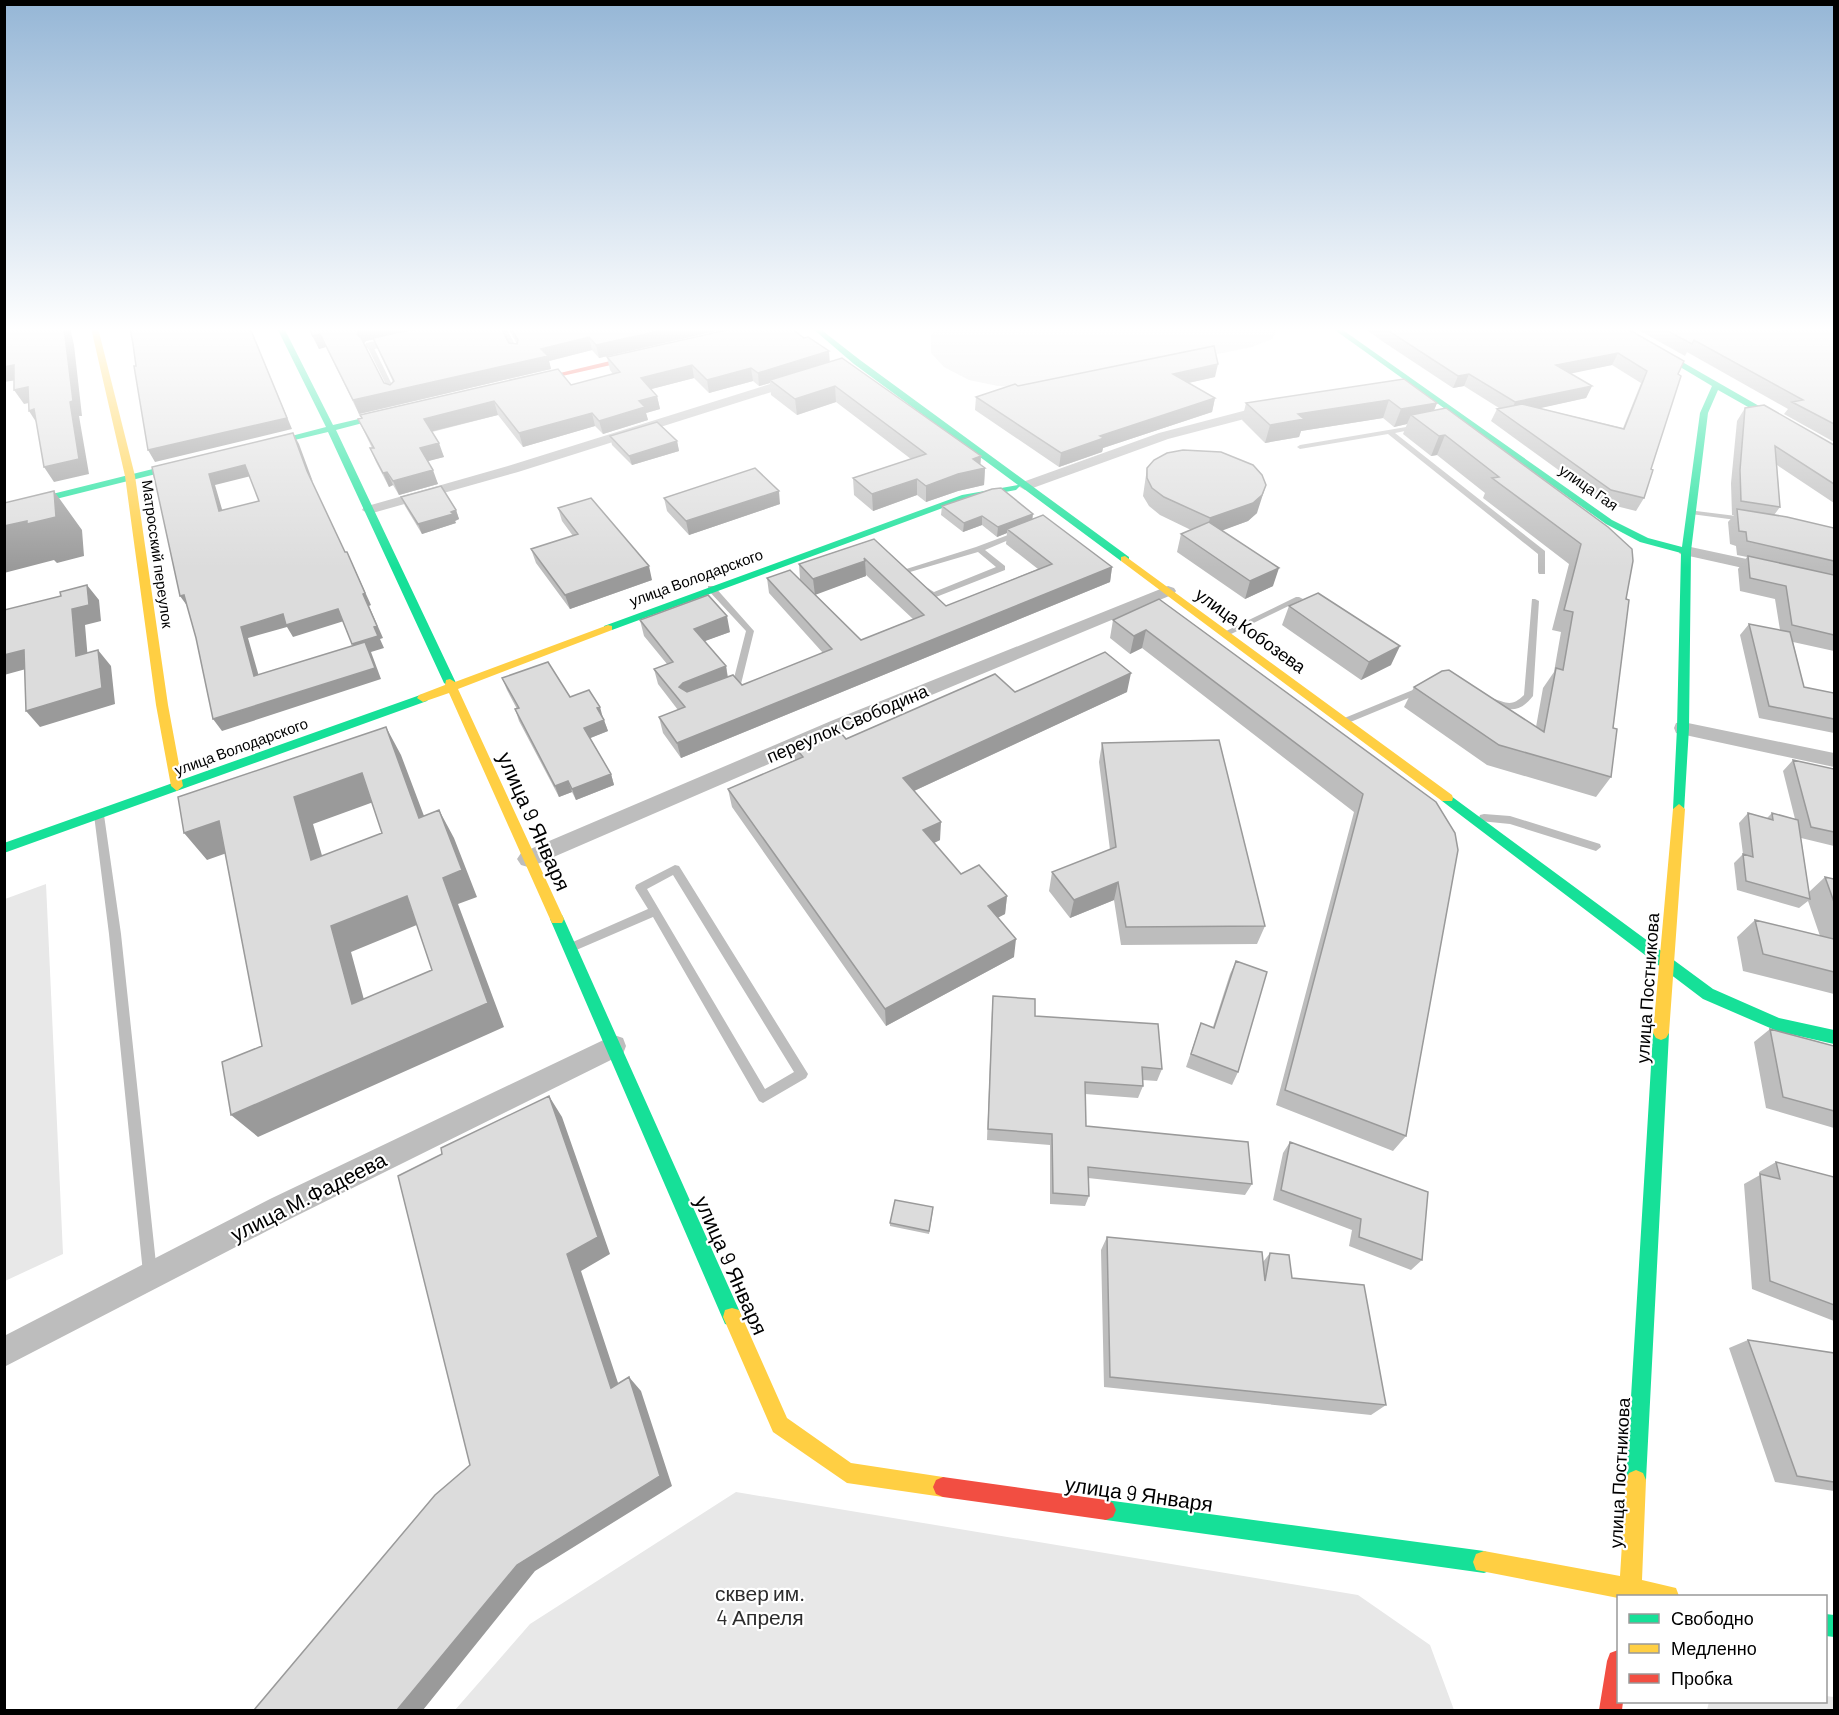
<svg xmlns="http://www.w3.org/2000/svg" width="1839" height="1715" viewBox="0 0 1839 1715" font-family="Barlow,sans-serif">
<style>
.green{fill:#e8e8e8}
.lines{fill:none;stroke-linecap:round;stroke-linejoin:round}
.lane{fill:#bdbdbd;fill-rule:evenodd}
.street{fill:#bdbdbd;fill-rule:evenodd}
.fast{fill:#16e098;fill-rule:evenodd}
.slow{fill:#ffcf43;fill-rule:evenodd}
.jam{fill:#f24e42;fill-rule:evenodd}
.wall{fill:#bdbdbd;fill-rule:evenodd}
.shaded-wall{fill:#9a9a9a}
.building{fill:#dcdcdc;stroke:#9a9a9a;stroke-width:1.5;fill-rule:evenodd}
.labels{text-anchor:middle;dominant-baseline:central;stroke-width:4.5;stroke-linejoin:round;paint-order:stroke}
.far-street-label{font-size:15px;fill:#000;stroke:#fff}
.street-label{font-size:18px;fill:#000;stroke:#fff}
.near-street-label{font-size:21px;fill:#000;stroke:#fff}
.near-park-label{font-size:21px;fill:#2d2d2d;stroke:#fff}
</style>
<rect width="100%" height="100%" fill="#fff"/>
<path class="green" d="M941,328h338l-7,11 -20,8 -209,42 -45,-3 -29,-6 -25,-13 -13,-14v-19z
M46,884l17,370 -58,27v-382z
M736,1492l622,103 72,50 24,65h-999l75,-86z
M1826,1696l8,1v13h-127l2,-8h117z"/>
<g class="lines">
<path class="lane" d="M500,328h6l14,26 -1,1h-4z
M368,345l5,1 24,49 -1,1 -5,-1 -24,-49z
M1418,425l3,2 -1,1 -25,5 150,118v23h-6l-1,-2v-18l-150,-120 -88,15 -3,-2 3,-2z
M1688,510l56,7 4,2 -4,2 -53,-7h-3z
M1016,532l7,2 -38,16 20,16v4l-69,27h-6l-11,-10 4,-2 11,7 62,-25 -18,-15 -68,20 5,5 -4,2 -11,-8 76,-24z
M708,586h6l40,45 -13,53 -14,7 -5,-3 11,-6 13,-51 -38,-41z
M1296,597h3l4,2 -74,36h-6l-1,-2z
M1532,599h3l4,2 -6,95c-15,19 -26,14 -45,7l-2,-2 5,-3c15,4 20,10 33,-3z
M1425,685l3,1 2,2 -2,2 -80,33 -3,1 -5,-3 2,-2z
M99,811l5,4 17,119 36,339 -2,5 -5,2 -5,-2 -2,-5 -34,-339 -15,-119z
M1484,814l26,2 90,28 1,3 -5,4 -86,-27 -30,-3 -1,-3 1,-3z
M675,865l4,1 129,208 -2,4 -43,25 -4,-2 -106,-184 -79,34 -4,2 -4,-2 -2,-3 2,-3 82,-36 -13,-21 1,-3zM673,875l121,197 -29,17 -118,-200z"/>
<path class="street" d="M438,328h20l-6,4 -82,18 -6,-4 2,-3z
M799,375l6,4 -2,3 -285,90 -149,42 -7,-4 2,-3 144,-41z
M1270,404l7,4 -2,3 -107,28 -138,50 -5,1 -7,-4 2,-3 139,-50z
M1686,546l84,18 8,5 -8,5 -90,-20 -2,-3 2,-3z
M1168,586l6,2 2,3 -2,3 -329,137 -310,134 -7,2 -7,-2 -4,-6 4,-6 310,-132z
M1683,722l151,31v14l-158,-34 -2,-5 2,-5z
M614,1035l9,3 3,8 -3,8 -333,165 -286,148v-31l266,-137z"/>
<path class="fast" d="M277,328h7l49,97 64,-15 4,3 -65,17 120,253 -2,3 -4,1 -6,-4 -116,-251 -71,17 -4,-3 73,-19z
M812,328h7l41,32 269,197v4h-8l-101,-75 -4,4 -49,9 -355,131h-8v-4l358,-131 56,-10 -164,-121z
M1332,328h8l272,192 36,18 34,9 18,-134 12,-27 -97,-58h8l211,121v6l-3,-1 -113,-64 -10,23 -17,138 -2,177 -5,84h-10l-1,-3 4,-81 4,-175 -41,-11 -34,-18z
M193,459l5,3 -2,2 -192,48v-6z
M423,694l6,4 -2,3 -423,152v-10z
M1447,793l266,196 66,29 55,12v14l-57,-13 -74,-32 -261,-198 -1,-3z
M557,913l5,2 2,4 175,391 2,7 -2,7 -7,2 -7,-2 -175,-405 2,-4z
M1661,1026l5,2 3,5 -23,447 -3,7 -7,3 -7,-3 -3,-7 27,-447 3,-5z
M1106,1500l378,51 8,3 3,8 -3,8 -8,3 -378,-53 -7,-3 -3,-7 3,-7z
M1826,1614l8,1v22l-8,-1z"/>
<path class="slow" d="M91,328h7l37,148 33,229 15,81 -6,5 -6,-5 -15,-81 -31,-229z
M1125,556l327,239 1,3 -1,3h-10l-321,-240v-4z
M608,625l4,1v4l-154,59 106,230 -2,4h-10l-2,-4 -101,-226 -26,9 -6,-4 2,-3 26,-10 1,-5 4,-1 5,3z
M1679,804l6,5 -16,224 -3,5 -5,2 -5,-2 -3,-5 20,-224z
M732,1308l7,2 48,108 64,45 92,14 7,3 3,7 -3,7 -7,3 -96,-14 -74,-51 -50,-115 2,-7z
M1636,1470l7,3 3,7 -4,100 34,8 3,8 -61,2 -142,-28 -3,-8 3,-8 8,-3 136,25 6,-96 3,-7z"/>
<path class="jam" d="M648,352h3v4l-129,29 -4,-2z
M943,1477l163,23 7,3 3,7 -3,7 -7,3 -163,-23 -7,-3 -3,-7 3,-7z
M1618,1650v52h5l-1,8h-23l8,-49 3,-8z"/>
</g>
<path class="wall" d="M308,328h193l8,15 8,1 -9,-16h221l-130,30 -7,-8 -43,11 2,8 -192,45 -33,-67 -7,2zM373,339l20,43 -3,3 -6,-2 -20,-40 2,-2z
M1364,328h262l52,46 -27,95 -7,29 -8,13 -32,-8 -113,-82 6,-12 2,-1 -35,-22 -11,2 -68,-45zM1612,365l29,18 -18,45 -84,-20 47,-10 6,-12 -22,-13z
M1635,328h199v114l-50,-28 4,-5 -101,-57 -2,4z
M804,338l25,13v10l152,95 -1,9 5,3 -1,17 -26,6 -32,11 -9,-7 -44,16 -19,-16 -1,-17 58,-19 -75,-57 -39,13 -26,-20 -1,-12 -11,3 -6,-5 -44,12 -15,-15 -43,11 6,7 3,13 -14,4 2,7 -45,14 -8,-8 -72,21 -25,-32 -66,17 12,25 -17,4 11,23 -39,11 -6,-10 -4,2 -13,-25 -6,-14h2l-14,-29 213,-34 42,-11 -3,-4 -3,-13z
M1215,377l-27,6 27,15 -3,14 -109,36 -1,4 -43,15 -84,-57 1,-13 42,-11z
M1404,379l33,24 -3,7 174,117 18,72 -13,129 -2,49 -15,20 -109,-32 -83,-58 10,-20 122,40 7,-39 11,-16 7,-40 -9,-2 17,-66 -86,-66 2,-5 -48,-38 -6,1 -28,-22 4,-10 -13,3 -11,-9 -82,13 -2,6 -34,6 -23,-23 4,-17z
M1745,408l89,37v58l-57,-38 3,42 -6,8 60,13v123l-41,-9 11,45 30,6v40l-75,-15 -19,-83 9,-11 31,6 -5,-31 -35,-8 -2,-22 9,-12 -10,-2 -1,-9 -6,-2 -2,-22 6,-7h-2l-1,-32 6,-62z
M610,436l67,5 2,10 -47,14 -20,-20z
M1147,468l110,45 -9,8 -26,9 51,56 -28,13 -68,-47 4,-18 10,-4 -31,-15 -11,-9 -6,-10z
M401,497l55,13 3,9 -4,2 1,2 -34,11 -17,-28z
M664,498l116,6 -91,31 -22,-24z
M942,506l91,13 79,48 -2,15 -429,176 -18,-25 -4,-16 19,-7 -20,-26 -4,-15 13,-5 -23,-28 -4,-16 90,12 -26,9 22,25 2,11 14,8 81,-32 -54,-60 -2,-15 33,1 -1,-15 75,-25 72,67 92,-37 -32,-25 1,-11 -10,4 -15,-12 -19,7 -22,-17zM865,574l48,45 -52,21 -46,-46 51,-18z
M558,508l94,72 -82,29 -34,-46 -5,-14 42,-13 -11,-15z
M1159,599l277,203 -30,334 -13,15 -117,-46 78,-293 -212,-164 -12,6 -20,-16 3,-18z
M1289,606l102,59 -30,15 -79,-55z
M502,678l68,19 33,21 5,13 -18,7 21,36 3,11 -38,15 -4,-8 -13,5 -40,-76 -4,-12h2l-10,-19z
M1015,692h112l-213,99 26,49 -6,3 27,31 46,22 -2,18 -7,3 16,40 -128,69 -154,-219 -4,-18 67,-29 -2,-15 53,-6z
M1102,743l163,183 -8,18 -136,1 -7,-45 -44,18 -21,-27 3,-19 58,-22 -11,-88z
M1793,760l41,9v77l-33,-8 8,54 16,-15 9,2v115l-91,-23 -6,-34 18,-17 65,16 -12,-35 -9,7 -62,-18 -3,-27 9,-9 -4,-31 9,-10 19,5 5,-5 23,6 -12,-48z
M1236,961l2,111 -6,13 -46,-18 15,-44 12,4 17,-53z
M993,996l42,20 127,53 -5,12 -15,-1 1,6 -5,12 -53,-4 1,32 166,58 -7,11 -157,-17 1,18 -4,10 -35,-2v-59l-63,-5 5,-131z
M1770,1029l64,17v82l-68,-20 -12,-66z
M1290,1142l132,118 -11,10 -62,-24 3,-16 -79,-30 10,-47z
M1776,1162l58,15v144l-82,-32 -8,-105 16,-9 -1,-3z
M933,1210l-4,24 -39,-8v-3z
M1107,1237l156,25 7,-9 22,25 94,127 -15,10 -267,-28 -3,-137z
M1748,1340l86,13v138l-59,-9 -46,-134z"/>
<path class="shaded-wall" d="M64,328h6l4,17 8,71h-3l10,58 -35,8 -10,-15 26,-65z
M250,328l42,101 -137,33 -7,-12z
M360,328h69l-63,13 -4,5 -5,-12z
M672,328h57l-130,30 -3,-13z
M320,334l6,13 -7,2 -6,-13z
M589,337l3,13 -43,11 2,8 -192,45 -6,-14 188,-51z
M829,351l1,13 -60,16v3l-11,3 -1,-13z
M1618,353l-6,12 -62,13 6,-13z
M1218,364l-3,13 -45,10 3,-13z
M14,365l10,14 -20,3v-15z
M692,365l2,13 -50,13 -3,-13z
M751,368l2,13 -44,12 -2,-13z
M1469,374l-5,12 -11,2 5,-12z
M835,386l1,16 -39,13 -2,-16z
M1592,386l-6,12 -76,17 5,-13z
M28,387l10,14 -14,3 -10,-14z
M657,396l3,13 -14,4 2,7 -45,14 -4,-13 40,-20z
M1215,398l-3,14 -109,36 -1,4 -43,15 2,-14 39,-17z
M1389,400l-6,18 -82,13 -2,6 -34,6 5,-18 28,-11z
M494,401l4,14 -69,17 -5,-13z
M1437,403l-7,17 -19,-5 -4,9 -13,3 7,-18z
M34,409l4,16 -9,-14z
M592,413l3,13 -72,21 -4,-14z
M293,433l6,11 14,38 -6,-11z
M1445,435l-8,20 -6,1 8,-20z
M677,441l2,10 -47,14 -3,-9z
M439,443l5,14 -19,5 -5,-14z
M981,456l-1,13 5,-1 -1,17 -26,6 -32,11v-16l47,-27z
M245,465l6,11 -36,9 11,38 -7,-12 -10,-37z
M433,470l5,14 -39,11 -6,-14z
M387,472l6,13 -4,2 -6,-14z
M917,479v16l-44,16 -1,-17z
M1266,485l-9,28 -9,8 -43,16 5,-19z
M54,491l28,39 2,26 -27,7 -3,-3 -50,13v-47z
M779,491l1,13 -91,31 -3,-14z
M456,510l3,9 -4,2 1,2 -34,11 -4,-10z
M1033,514l-1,9 -25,6v4l-10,4 1,-10z
M982,516v9l-19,7 1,-9z
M347,552l24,53 -2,1 14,32 -3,1 4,9 -13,4 10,27 -159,52 -9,-12 162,-51 -23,-24 22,-17z
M865,561l1,15 -51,19 -2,-16z
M649,566l3,14 -82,29 -5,-14z
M1112,567l-2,15 -429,176 -4,-15z
M1279,568l-6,18 -28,13 5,-18z
M87,585l12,15 2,21 -16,4 4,47 -13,-16 -4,-47z
M184,595l4,12 -8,-11z
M338,609l6,12 -51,16 -6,-10 -39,11 14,49 -8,-11 -13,-49 42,-13z
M727,616l3,16 -33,12 -3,-15z
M1146,630l-4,18 -12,6 4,-18z
M1400,646l-9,19 -30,15 8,-18z
M24,650l13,16 -33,9v-20z
M98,650l13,16 4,38 -75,23 -14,-16z
M726,666l2,15 -45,21 -4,-15 4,-4z
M1131,673l-4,19 -224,104v-18z
M600,707l3,11 -3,1 -3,-11z
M604,720l4,11 -20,8 -4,-11z
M386,727l15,28 34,90 -16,-27z
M362,773l17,27 -66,24 18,63 -20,-27 -17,-63z
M611,774l3,11 -38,15 -4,-11z
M568,781l4,11 -13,5 -4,-11z
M439,810l15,28 23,59 -19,7 46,123 -246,110 -27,-22 257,-112 -45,-125z
M219,821l22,27 -34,12 -23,-27z
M941,822l-1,18 -17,8v-18z
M1118,882l-4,18 -44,18 4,-18z
M407,896l17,26 -73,30 21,77 -20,-25 -21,-78z
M1007,896l-2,18 -19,10 2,-18z
M1016,939l-2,18 -128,69 -1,-17z
M549,1096l13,21 48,137 -29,17 43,130 -13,-13 -44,-134z
M629,1377l12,14 31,95 -137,85 -112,139h-26z"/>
<path class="building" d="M4,328h60l9,73 -3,1 9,57 -35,8 -10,-58 -5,2 -1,-24 -14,3v-25l-10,2z
M130,328h120l37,90 -139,32 -14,-84h2l-3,-22z
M309,328h54h-3l-3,6 4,4 23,45 6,2 4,-4 -21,-43 47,-10h81l8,15 8,1 1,-4 -7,-12h161l-76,17 -7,-8 -48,12 7,7 -195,44 -33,-66 -7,2z
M735,328h56l13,10 4,-1 21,14 -71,22 -7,-5 -44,12 -15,-15 -51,13 16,18 -18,5 6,6 -46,14 -7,-8 -73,20 -25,-32 -70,18 15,24 -19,5 13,22 -40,11 -6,-9 -4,1 -13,-25h4l-16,-29 4,-1 -2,-3 198,-46 13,16 49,-13 -13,-15z
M1384,328h242l58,33 -6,13 3,2 -30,93 2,1 -9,28 -33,-8 -114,-81 25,-5 102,25 23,-58 -29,-18 -62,12 36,21 -77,16 -46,-28 -11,2z
M1662,328h172v96l-42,-22 11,-2 -109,-60 -2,4z
M1214,346l4,18 -45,10 42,24 -115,38 4,2 -43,15 -85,-56 39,-13 3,2z
M842,358l139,98 -8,3 12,9 -27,6 -32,12 -9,-7 -45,15 -19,-16 73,-24 -91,-68 -40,13 -25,-19z
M1404,379l33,24 -36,6 -12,-9 -91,14 6,5 -34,6 -24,-22z
M1764,405l70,40v39l-59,-38 5,61 -39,-6 -1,-31 5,-62z
M1446,408l162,119 24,22 1,12 -7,38 3,1 -16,128 4,1 -6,48 -112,-32 -85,-58 28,-16 7,-1 95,62 12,-64 7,2 10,-58 -9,-2 17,-66 -89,-66 7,-1 -54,-42 -6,1 -28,-21z
M657,422l20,19 -48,15 -19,-20z
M293,433l14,38 38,81h2l18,41 -2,1 14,32 -3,1 4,9 -26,8 -14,-35 -52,16 -3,-11 -42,13 13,49 111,-34 10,26 -162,51 -17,-81 -12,-43 -4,1 -28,-129zM245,465l14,36 -40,10 -10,-37z
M1183,450l38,2 32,13 9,10 4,10 -4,10 -9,8 -43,15 -46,-21 -12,-9 -5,-10v-10l7,-8 13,-7z
M755,468l24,23 -93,30 -22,-23z
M441,486l15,24 -5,2 2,2 -35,10 -17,-27z
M1001,488l32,26 -35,13 -16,-11 -18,7 -22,-17 50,-17z
M54,491l2,26 -29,7v-3l-23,5v-23z
M591,498l58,68 -84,29 -34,-46 47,-15 -20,-26z
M1737,509l50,8 47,11v33l-87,-20 -1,-9 -7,-1z
M1043,515l69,52 -435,176 -18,-26 26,-10 -31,-38 19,-7 -33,-42 68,-25 19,21 -33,13 32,37 -43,17 -4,4 8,5 46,-17 9,10 90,-36 -65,-71 23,-8 71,70 63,-25 -60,-57 1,3 -52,18 -14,-15 75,-25 72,67 106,-42 -45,-35z
M1209,522l70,46 -29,13 -69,-47z
M1748,556l86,19v60l-42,-10 -6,-39 -36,-8z
M87,585l2,20 -17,4 4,47 22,-6 4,38 -76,23 -2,-61 -20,5v-45l57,-14 -1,-4z
M1318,593l82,53 -31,16 -80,-56z
M1159,599l277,203 19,31 3,17 -52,286 -121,-46 78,-296 -217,-164 -12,6 -21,-16z
M1749,624l41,8 14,55 30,6v26l-65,-13z
M1105,652l26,21 -228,105 38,44 -18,8 38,44 18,-9 28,31 -19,10 28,33 -131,70 -157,-220 75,-32 -10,-12 43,-18 10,12 149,-65 20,18z
M548,662l22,35 19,-7 11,17 -3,1 7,12 -20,8 27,46 -39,15 -4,-8 -13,5 -40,-77 4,-1 -17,-30z
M386,727l33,91 20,-8 23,60 -19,8 45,125 -257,112 -9,-53 40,-16 -43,-225 -35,12 -6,-36zM362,773l20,60 -71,27 -17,-63zM407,896l25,74 -80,34 -21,-78z
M1219,740l46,186 -139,1 -8,-45 -44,18 -22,-28 64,-25 -14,-104z
M1793,760l41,9v63l-23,-5z
M1748,813l25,7 -1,-7 26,7 12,79 -64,-18 -3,-27 10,3z
M1825,877l9,2v23z
M1755,920l79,19v33l-71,-18z
M1236,961l31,11 -29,100 -47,-18 10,-31 13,5z
M993,996l42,3v17l123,8 4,45 -20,-2 1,19 -58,-4 1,44 162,16 4,42 -164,-17 1,29 -36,-3 -1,-59 -64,-5z
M1770,1029l64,17v65l-51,-14z
M549,1096l49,141 -31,17 44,134 18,-11 31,99 -143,89 -120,145h-143l181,-215 35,-30 -72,-289 44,-22 -1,-6z
M1290,1142l138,50 -6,68 -63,-23 2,-18 -80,-29z
M1776,1162l58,15v128l-64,-24 -10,-107 20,5z
M895,1200l38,7 -4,24 -39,-8z
M1107,1237l155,15 3,29 5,-28 19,2 3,23 72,7 22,120 -276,-28z
M1748,1340l86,13v129l-37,-6z"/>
<linearGradient id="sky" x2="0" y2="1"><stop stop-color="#95b6d6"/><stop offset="0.58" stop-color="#fff"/><stop offset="1" stop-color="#fff" stop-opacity="0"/></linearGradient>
<rect width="1839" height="568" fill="url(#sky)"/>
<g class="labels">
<g class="far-street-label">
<text transform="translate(1589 487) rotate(35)">улица Гая</text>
<text transform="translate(158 554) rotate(82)">Матросский переулок</text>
<text transform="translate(696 577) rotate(-20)">улица Володарского</text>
<text transform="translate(241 746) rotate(-20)">улица Володарского</text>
</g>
<g class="street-label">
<text transform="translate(1251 630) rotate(36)">улица Кобозева</text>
<text transform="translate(847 723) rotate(-23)">переулок Свободина</text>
<text transform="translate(1647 988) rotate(-86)">улица Постникова</text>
<text transform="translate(1619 1473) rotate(-87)">улица Постникова</text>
</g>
<g class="near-street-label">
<text transform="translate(535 821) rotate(66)">улица 9 Января</text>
<text transform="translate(308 1196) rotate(-27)">улица М.Фадеева</text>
<text transform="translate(732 1265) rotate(66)">улица 9 Января</text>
<text transform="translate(1139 1493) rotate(8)">улица 9 Января</text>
</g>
<g class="near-park-label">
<text x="760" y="1592">сквер им.<tspan x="760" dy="24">4 Апреля</tspan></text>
</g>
</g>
<rect width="1839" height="1715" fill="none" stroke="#000000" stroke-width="12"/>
<rect x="1617" y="1595" width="210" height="108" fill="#ffffff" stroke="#999999" stroke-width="1.5"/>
<rect x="1629" y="1614" width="30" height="9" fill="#16e098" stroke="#999999" stroke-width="1.5"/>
<text x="1671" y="1625" font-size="18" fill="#000000">Свободно</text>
<rect x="1629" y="1644" width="30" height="9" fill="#ffcf43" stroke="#999999" stroke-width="1.5"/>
<text x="1671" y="1655" font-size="18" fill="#000000">Медленно</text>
<rect x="1629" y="1674" width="30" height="9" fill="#f24e42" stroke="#999999" stroke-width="1.5"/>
<text x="1671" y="1685" font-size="18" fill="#000000">Пробка</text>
</svg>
